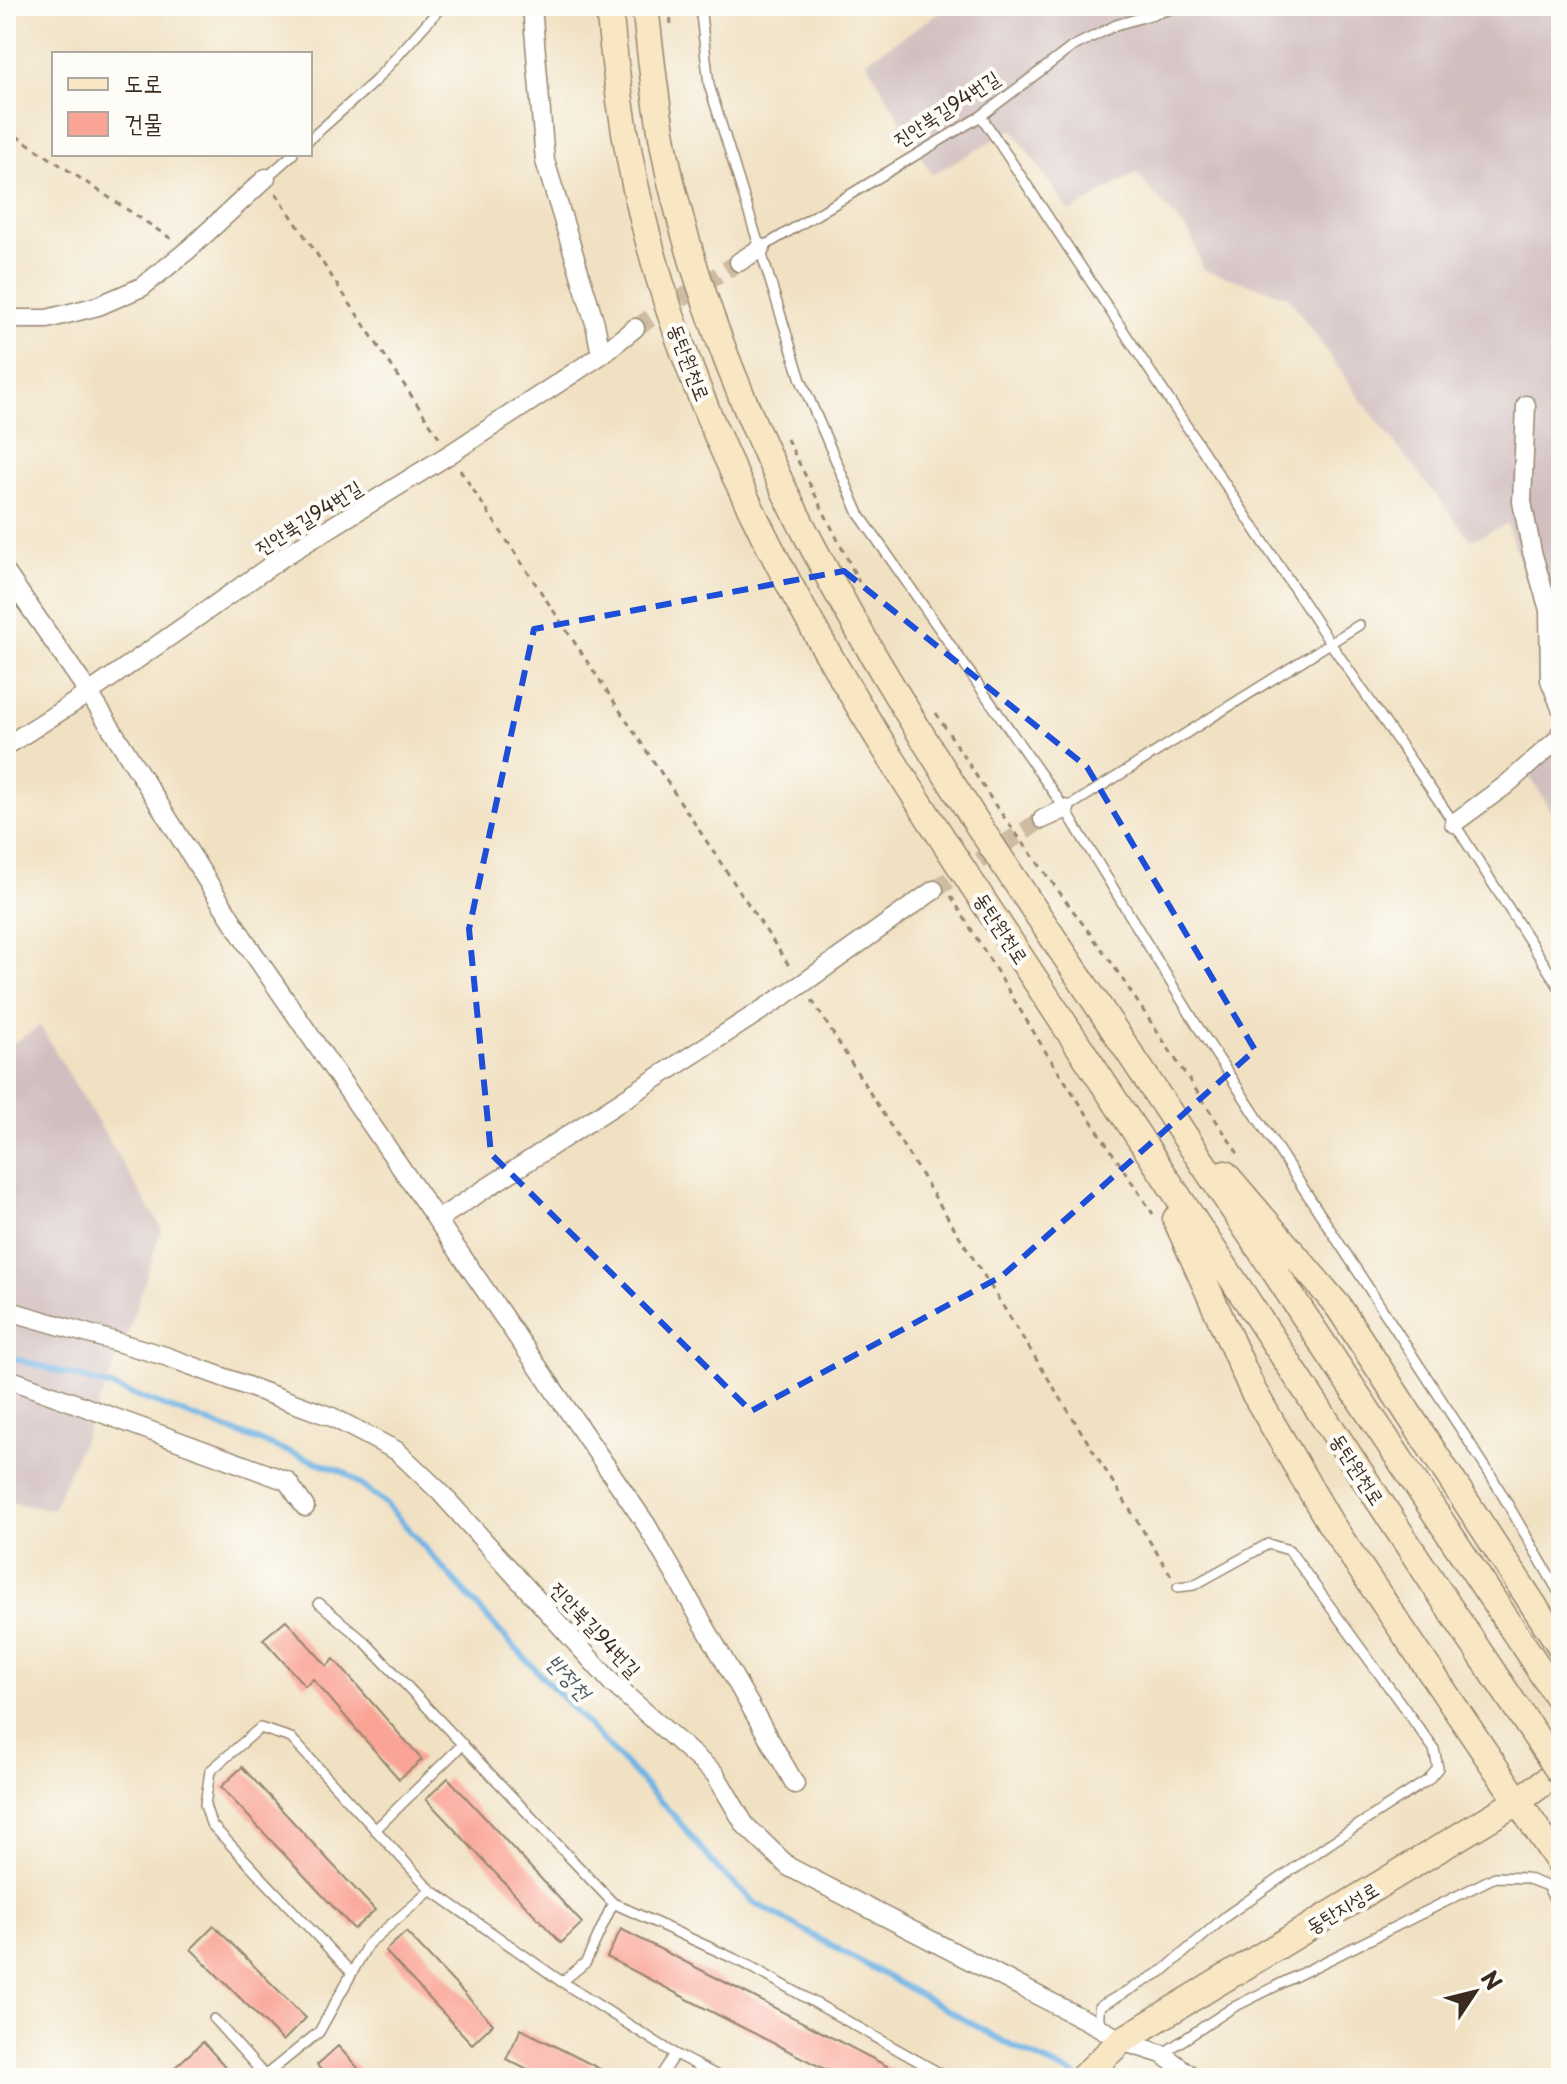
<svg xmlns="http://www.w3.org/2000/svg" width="1567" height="2084" viewBox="0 0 1567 2084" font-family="'Playpen Sans','Poor Story',sans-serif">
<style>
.industrial{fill:#d1bfbf}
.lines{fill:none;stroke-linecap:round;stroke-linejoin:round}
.stream{stroke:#6eb3e4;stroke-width:6}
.building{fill:#faa496}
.minor-tunnel{stroke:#cdbca2;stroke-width:18;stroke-dasharray:18 9;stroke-linecap:butt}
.service-casing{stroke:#968670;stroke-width:12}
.minor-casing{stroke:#968670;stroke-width:21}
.secondary-casing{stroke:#968670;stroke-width:29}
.path{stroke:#968670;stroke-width:3;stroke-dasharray:6 6;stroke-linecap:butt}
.service{stroke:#fff;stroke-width:9}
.minor{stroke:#fff;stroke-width:18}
.secondary{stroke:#f9e7c3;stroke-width:26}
.secondary-bridge-casing{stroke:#968670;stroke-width:29;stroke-linecap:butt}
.secondary-bridge{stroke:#f9e7c3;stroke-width:26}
.marked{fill:none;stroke:#1d4ed8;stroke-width:6;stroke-dasharray:16 10;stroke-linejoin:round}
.labels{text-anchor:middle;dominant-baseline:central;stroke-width:8;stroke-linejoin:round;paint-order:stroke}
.street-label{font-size:20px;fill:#3b2a1e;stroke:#fdfcf7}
.water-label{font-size:22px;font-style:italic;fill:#4d5a63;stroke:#fdfcf7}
</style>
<rect width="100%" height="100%" fill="#fdfcf7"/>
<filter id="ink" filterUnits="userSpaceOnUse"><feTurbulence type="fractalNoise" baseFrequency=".0125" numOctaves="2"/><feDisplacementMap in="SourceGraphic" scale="16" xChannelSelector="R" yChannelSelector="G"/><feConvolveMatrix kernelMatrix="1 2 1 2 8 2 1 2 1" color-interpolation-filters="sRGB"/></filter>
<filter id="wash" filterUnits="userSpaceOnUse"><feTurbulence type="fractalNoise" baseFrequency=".006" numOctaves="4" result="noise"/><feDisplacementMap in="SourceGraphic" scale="32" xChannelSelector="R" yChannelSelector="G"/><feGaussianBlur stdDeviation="1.8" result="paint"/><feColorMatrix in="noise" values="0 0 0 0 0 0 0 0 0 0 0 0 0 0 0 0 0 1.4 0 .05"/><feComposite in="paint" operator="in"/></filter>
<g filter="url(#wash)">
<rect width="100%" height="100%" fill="#f1e1c3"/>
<path class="industrial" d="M950,6h611v688l-22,-78 -32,-92 -36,16 -113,-144 -70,-100 -84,-26 -14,-36 -54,-61 -66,39 -58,-83 -80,46 -66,-114z
M1561,719v107l-36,-57z
M40,1026l122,203 -37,112 -72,168 -47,-7v-454z"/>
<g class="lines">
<path class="stream" d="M6,1356l106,31 232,85 42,32 115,129 175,185 42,51 37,34 257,143 64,30"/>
</g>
<g id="blocks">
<path class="building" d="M286,1620l41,46 7,-7 88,101 -23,19 -86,-100 -8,7 -42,-47z
M242,1767l133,143 -21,19 -133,-142z
M448,1778l134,145 -21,20 -135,-144z
M214,1926l92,92 -23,23 -92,-92z
M621,1929l125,64 164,85h-68l-128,-65 -107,-56z
M406,1932l87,92 -21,20 -87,-93z
M521,2029l97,49h-75l-37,-19z
M203,2042l19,21 12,15h-51l-9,-10z
M338,2046l29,32h-39l-11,-13z"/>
</g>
</g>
<g filter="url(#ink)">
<use href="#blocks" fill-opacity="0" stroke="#968670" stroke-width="2"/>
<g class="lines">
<path class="minor-tunnel" d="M635,328l104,-66
M934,890l109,-71"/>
<defs>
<path id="service" d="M700,6l9,79 92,295 58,134 206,295 133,218 294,450 69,119
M981,116l350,528 123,179 107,167
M310,139l65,-58 67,-75
M266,178l27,-24
M761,248l220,-132 91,-69 44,-22 65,-19
M1065,809l294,-184
M319,1603l47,40 247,260 135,62 200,113
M375,1830l88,-86
M352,1973l-141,-149 -6,-19 5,-34 50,-43 31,10 140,152 131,92 113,72 47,24
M562,1982l24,-20 27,-59
M214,2019l53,59
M1099,2027v-20l65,-37 62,-54 103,-72 99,-64 10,-12 -4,-19 -145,-199 -21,-6 -74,41 -16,2
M1162,2054l70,-46 263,-131 31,1 21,8 14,25
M262,2078l57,-46 49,-88 63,-54
M659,2078l16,-24"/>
<path id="minor" d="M532,6l13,155 50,162 6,32
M739,262l22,-14
M6,319h41l51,-13 44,-19 46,-37 78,-72
M1526,405l-4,97 10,50 17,58 1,70 11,28
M6,573l83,120 158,251 399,580 149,260
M6,746l83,-53 197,-138 164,-101 151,-99 34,-27
M1043,819l22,-10
M1454,823l52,-38 53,-47 2,-6
M437,1220l365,-236 132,-94
M6,1310l159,46 167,61 65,34 43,41 172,191 103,91 30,51 44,42 310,160 22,14 41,13 32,24
M6,1378l281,103 18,26"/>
<path id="secondary" d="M609,6c7,79 19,159 40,236 75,282 250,530 408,771 132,200 264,400 396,600
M645,6c7,60 13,121 27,180 57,236 178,439 308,642l581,874
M1225,1174l113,132 223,341
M1176,1219l77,172 77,132 231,342
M1082,2078l39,-37 397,-240 43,-31"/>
</defs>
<use href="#service" class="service-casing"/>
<use href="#minor" class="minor-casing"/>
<use href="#secondary" class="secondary-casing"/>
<path class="path" d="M670,6l1,20
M6,129l167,111
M276,193l165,247
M787,439l72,143
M460,470l332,500
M936,713l59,92 116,157 128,193
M951,896l96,158 106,160
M812,1000l360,577"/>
<use href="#service" class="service"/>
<use href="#minor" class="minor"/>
<use href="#secondary" class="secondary"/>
<defs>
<path id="secondary-bridge" d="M1453,1613l108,161"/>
</defs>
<use href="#secondary-bridge" class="secondary-bridge-casing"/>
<use href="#secondary-bridge" class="secondary-bridge"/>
</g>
</g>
<path class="marked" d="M844,571l243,196 168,283 -253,226 -251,135 -260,-257 -22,-225 65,-300z"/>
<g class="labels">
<g class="street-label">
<text transform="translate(946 108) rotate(-33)">진안북길94번길</text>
<text transform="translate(690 362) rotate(69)">동탄원천로</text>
<text transform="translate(308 517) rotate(-32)">진안북길94번길</text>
<text transform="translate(1002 928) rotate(57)">동탄원천로</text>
<text transform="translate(1358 1469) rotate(57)">동탄원천로</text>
<text transform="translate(596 1629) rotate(47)">진안북길94번길</text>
<text transform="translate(1342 1907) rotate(-31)">동탄지성로</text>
</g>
<g class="water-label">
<text transform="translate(570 1676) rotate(47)">반정천</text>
</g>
</g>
<rect width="1567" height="2084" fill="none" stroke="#fdfcf7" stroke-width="32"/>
<rect x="52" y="52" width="260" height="104" fill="#fdfcf7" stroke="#afa8a0" stroke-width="2"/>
<rect x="68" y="78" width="40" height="12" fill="#f9e7c3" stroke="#afa8a0" stroke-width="2"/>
<text x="124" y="92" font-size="24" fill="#3b2a1e">도로</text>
<rect x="68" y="112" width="40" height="24" fill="#faa496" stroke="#afa8a0" stroke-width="2"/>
<text x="124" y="132" font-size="24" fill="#3b2a1e">건물</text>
<g transform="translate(1475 1992) rotate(55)" stroke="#fdfcf7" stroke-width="6" paint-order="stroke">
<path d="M0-6L14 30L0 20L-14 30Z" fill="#3b2a1e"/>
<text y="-12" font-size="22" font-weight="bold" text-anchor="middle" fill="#3b2a1e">N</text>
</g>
</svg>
